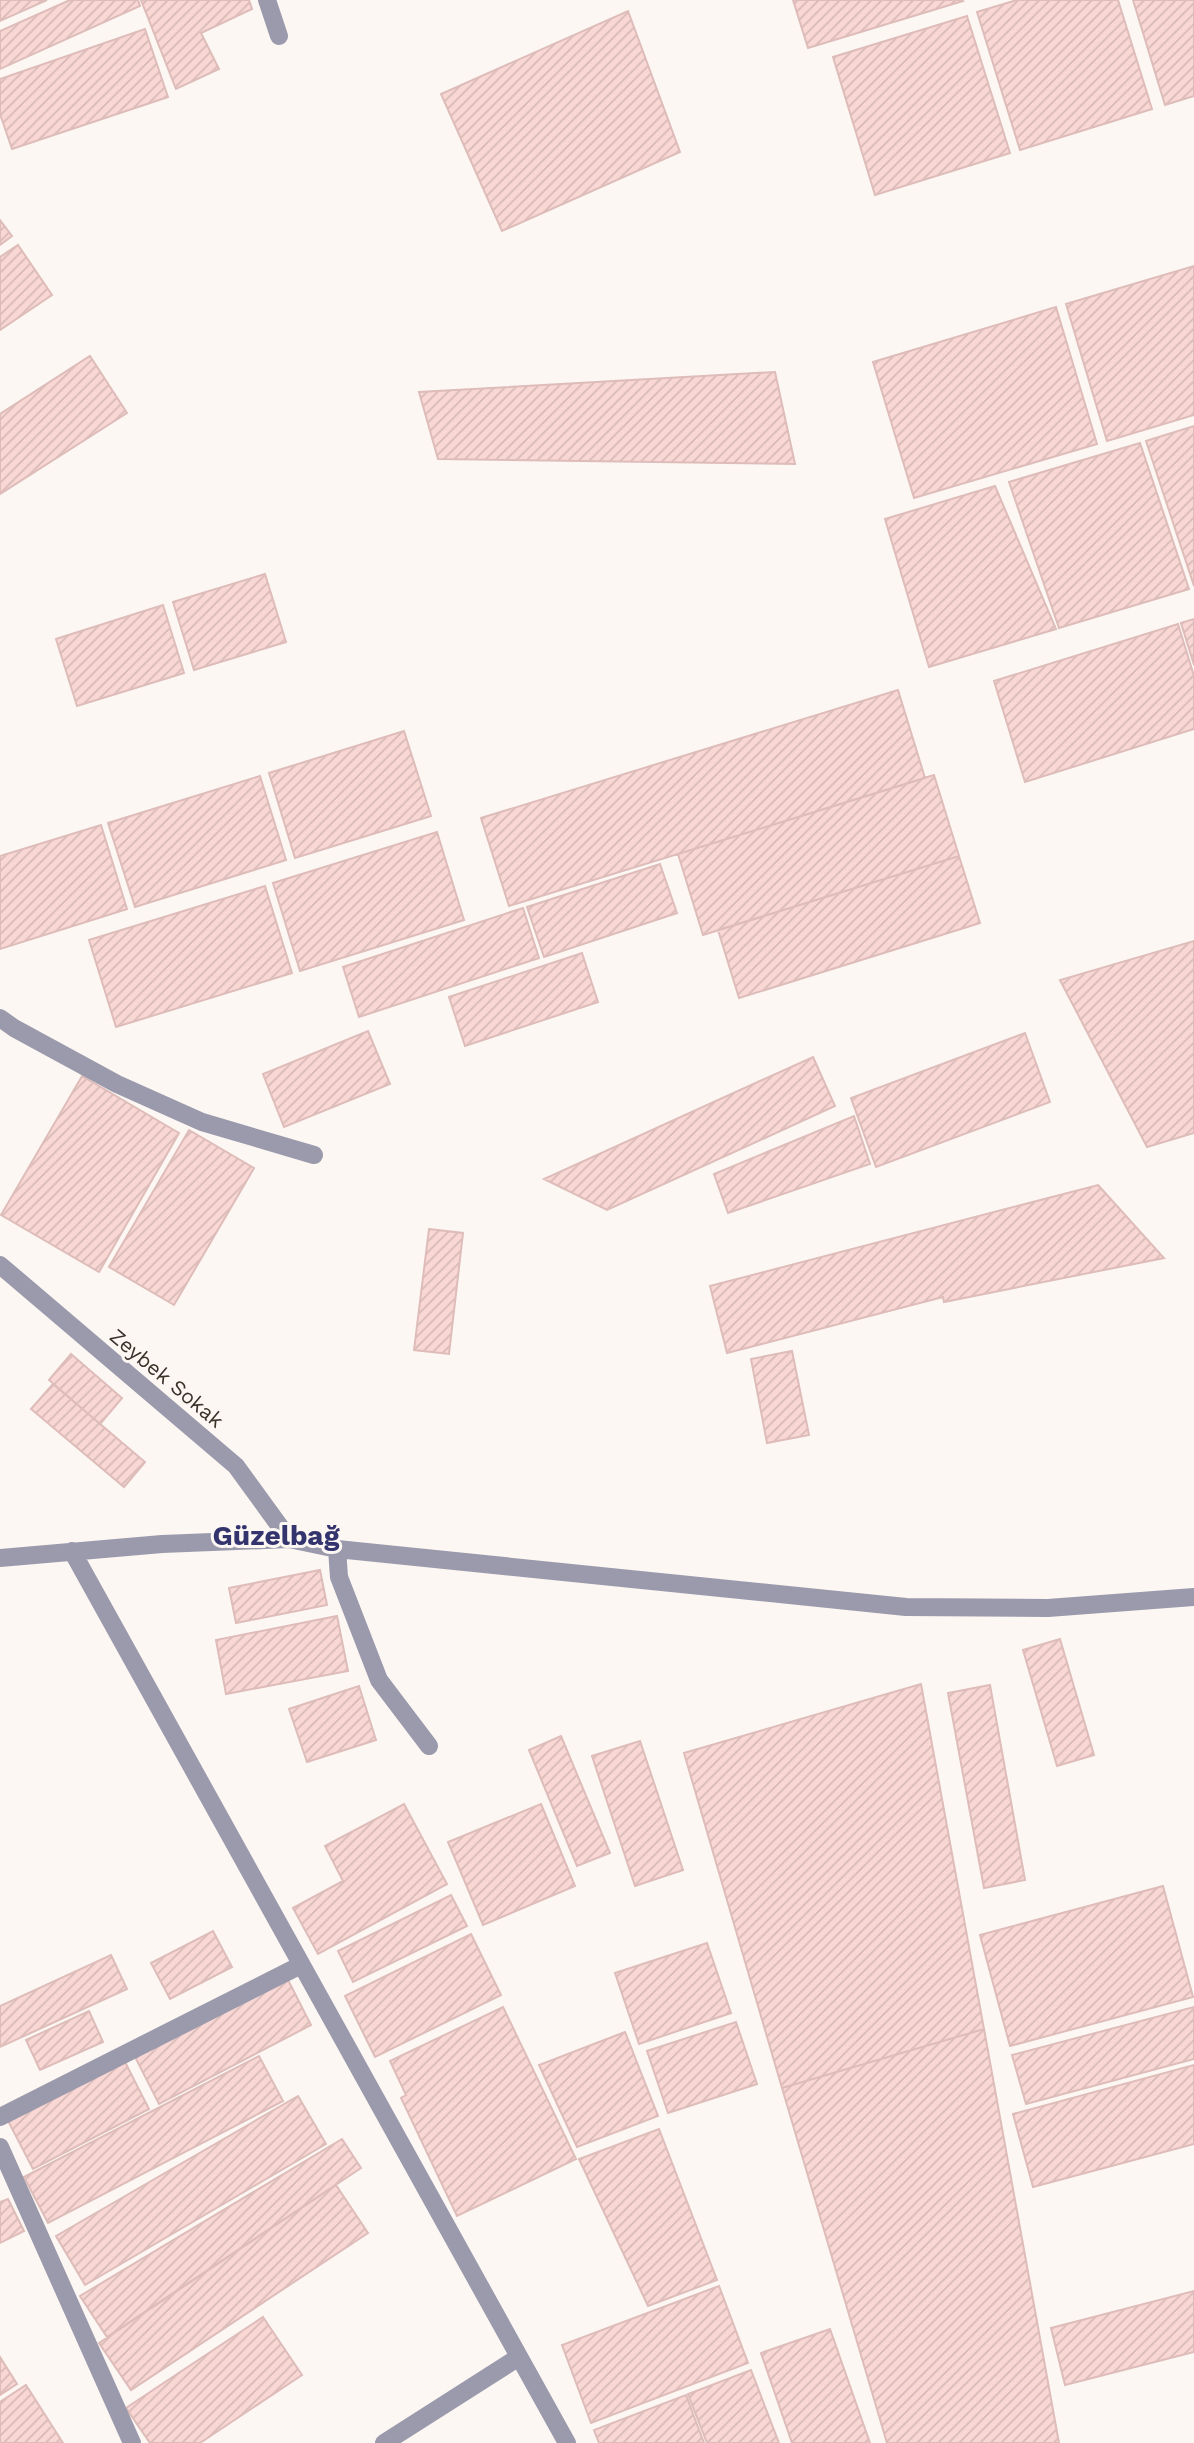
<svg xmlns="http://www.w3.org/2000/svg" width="1194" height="2443" viewBox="0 0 1194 2443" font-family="'Work Sans',sans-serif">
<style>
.building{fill:url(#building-hatch);stroke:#debcb9;stroke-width:2}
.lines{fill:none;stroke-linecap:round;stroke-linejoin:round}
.minor{stroke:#9b9aac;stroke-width:18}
.labels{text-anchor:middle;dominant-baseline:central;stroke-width:6;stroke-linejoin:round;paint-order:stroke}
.street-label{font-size:21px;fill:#3a3229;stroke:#fcf7f3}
.district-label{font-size:28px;font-weight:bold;fill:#33336e;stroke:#fcf7f3}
</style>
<defs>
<pattern id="building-hatch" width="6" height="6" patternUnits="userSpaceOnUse" patternTransform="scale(1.75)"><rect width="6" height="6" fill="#f9d7d4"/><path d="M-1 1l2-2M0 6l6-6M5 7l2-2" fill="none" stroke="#d6b9b6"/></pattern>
</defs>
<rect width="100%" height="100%" fill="#fcf7f3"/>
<path class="building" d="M0,0h47l-47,21z
M70,0h68l2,6 -140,63v-38z
M141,0h108l3,9 -51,24 18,36 -43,20z
M793,0h169l1,1 -155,47z
M1017,0h101l34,109 -132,41 -43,-138z
M1133,0h61v96l-29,9z
M628,11l52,141 -178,79 -61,-137z
M967,16l43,137 -135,42 -42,-138z
M145,29l23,68 -156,52 -12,-35v-35z
M0,220l12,16 -12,9z
M18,245l34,50 -52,35v-73z
M1194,266v149l-87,26 -41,-137z
M1056,307l41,137 -183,54 -41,-136z
M90,356l37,57 -127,81v-80z
M775,372l20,92 -357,-5 -19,-67z
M1194,426v160l-48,-145z
M1140,443l49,146 -130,39 -50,-146z
M995,486l61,143 -127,38 -44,-148z
M265,574l21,68 -92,28 -21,-68z
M163,605l21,68 -107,33 -21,-67z
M1194,619v46l-13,-42z
M1178,624l16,52v53l-169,53 -31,-101z
M898,690l27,88 -416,128 -28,-88z
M404,731l27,85 -136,42 -26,-85z
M934,775l25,81 -256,79 -25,-81z
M260,776l26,84 -151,47 -27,-84z
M101,825l26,84 -127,40v-93z
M437,832l27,88 -164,51 -27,-88z
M959,856l21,67 -241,75 -21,-68z
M660,864l17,49 -133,44 -17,-50z
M265,886l27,87 -176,54 -27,-87z
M523,908l16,50 -180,59 -16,-50z
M1194,941v192l-47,14 -87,-167z
M582,953l16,49 -133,44 -16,-49z
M368,1031l22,53 -106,43 -21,-53z
M1025,1033l25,69 -174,65 -25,-69z
M813,1057l22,49 -228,104 -63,-31z
M82,1076l97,57 -80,139 -98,-57z
M854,1116l16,48 -142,49 -14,-39z
M189,1130l65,38 -80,137 -65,-38z
M1098,1185l66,73 -220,44 -1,-5 -216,56 -17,-67z
M429,1229l34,4 -14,121 -35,-4z
M792,1351l17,84 -42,8 -16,-84z
M71,1354l51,44 -22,26 -51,-44z
M53,1384l92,78 -21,25 -93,-78z
M320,1570l7,35 -91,18 -7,-35z
M337,1616l11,55 -122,23 -10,-54z
M1060,1639l34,116 -37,11 -34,-116z
M921,1684l63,345 -202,59 -98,-335z
M990,1685l35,195 -41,8 -36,-195z
M359,1686l17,54 -69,22 -18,-53z
M561,1736l49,117 -33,13 -48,-116z
M640,1741l43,129 -48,16 -43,-130z
M404,1804l43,80 -129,70 -25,-46 50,-27 -18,-35z
M541,1804l34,82 -92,39 -35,-83z
M1163,1886l30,111 -183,49 -30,-111z
M451,1895l16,31 -114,56 -15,-31z
M213,1931l19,36 -62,32 -19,-36z
M471,1934l30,61 -126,62 -30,-61z
M707,1943l24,70 -92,31 -24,-71z
M111,1955l16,34 -127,58v-41z
M285,1974l26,51 -152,79 -26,-51z
M503,2007l73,152 -119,57 -56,-118 5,-3 -16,-34z
M1194,2007v52l-168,45 -14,-49z
M89,2011l14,31 -63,28 -14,-30z
M736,2022l21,62 -89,29 -21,-62z
M984,2029l75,414h-172l-105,-355z
M625,2032l33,84 -81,31 -38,-82z
M259,2056l24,45 -235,122 -24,-46z
M123,2058l26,51 -116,60 -26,-50z
M1194,2065v79l-161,43 -20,-73z
M298,2096l28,48 -241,141 -29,-49z
M659,2129l58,151 -69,26 -69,-147z
M342,2139l19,29 -254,169 -27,-41z
M336,2185l32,48 -237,157 -32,-47z
M8,2199l16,32 -24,12v-41z
M719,2286l29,77 -157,60 -29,-78z
M1194,2291v61l-129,33 -14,-57z
M263,2317l39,58 -102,68h-50l-24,-35z
M830,2329l40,114h-78l-31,-90z
M0,2357l17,27 -17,11z
M751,2370l28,73h-72l-19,-49z
M26,2385l37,58h-63v-41z
M686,2395l18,48h-105l-5,-13z"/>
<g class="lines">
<path class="minor" d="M267,0l12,36
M0,1018l14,10 103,56 85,38 112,33
M0,1265l236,201 53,73
M337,1549l2,28 40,103 50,66
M72,1551l495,892
M0,1558l162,-14 127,-5 48,10 569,58 142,1 146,-11
M0,2117l301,-152
M0,2147l132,296
M384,2443l135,-86"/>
</g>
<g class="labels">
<g class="street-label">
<text transform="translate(167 1378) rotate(40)">Zeybek Sokak</text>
</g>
<g class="district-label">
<text x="276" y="1535">Güzelbağ</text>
</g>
</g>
</svg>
